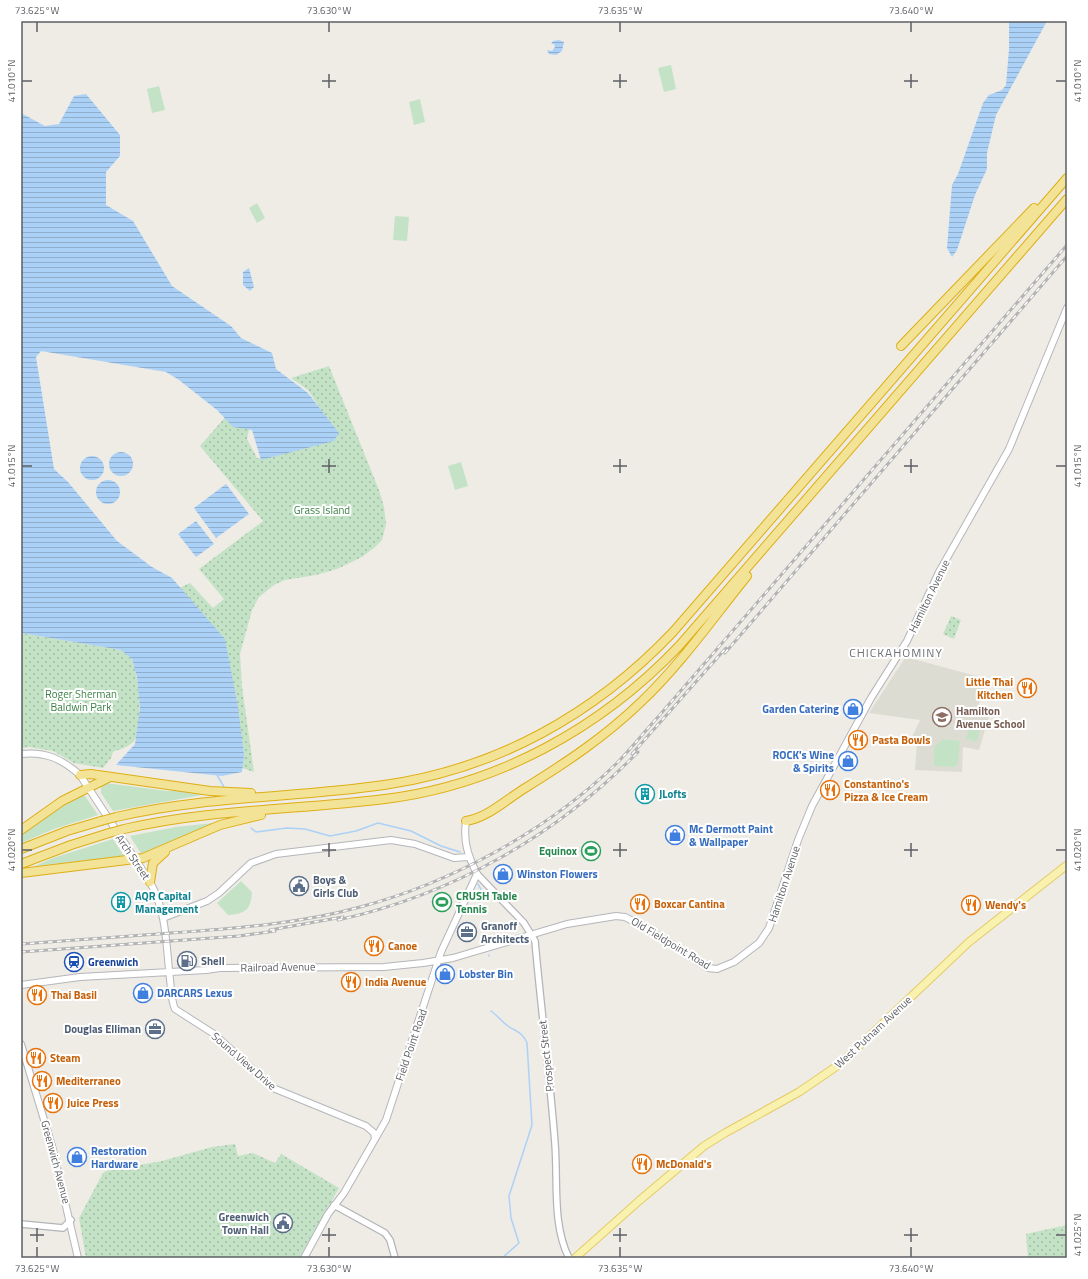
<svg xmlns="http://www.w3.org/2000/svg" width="1088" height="1279" viewBox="0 0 1088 1279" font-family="'Titillium Web',sans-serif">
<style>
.education{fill:#dddcd3}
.grass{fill:#c4e3c6}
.park{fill:url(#park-dots)}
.water{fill:url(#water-rules)}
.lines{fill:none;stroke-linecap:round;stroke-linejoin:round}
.stream{stroke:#acd1f7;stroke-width:1.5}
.tertiary-casing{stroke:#b2b4b9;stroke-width:8}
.secondary-casing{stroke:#b4b6bb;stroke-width:8}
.primary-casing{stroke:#e5cb67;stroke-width:9}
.motorway-casing{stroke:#deae15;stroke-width:10}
.tertiary{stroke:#fff;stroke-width:5.5}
.secondary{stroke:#fff;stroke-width:6}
.primary{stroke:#f8f1b0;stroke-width:7}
.motorway{stroke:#f3e396;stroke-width:8}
.rail-casing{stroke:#b3b3b4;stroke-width:3}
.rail{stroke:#fff;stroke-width:1.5;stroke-dasharray:4.5;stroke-linecap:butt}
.motorway-bridge-casing{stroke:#deae15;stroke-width:10;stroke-linecap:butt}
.motorway-bridge{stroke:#f3e396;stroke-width:8}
.ticks{fill:none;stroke:#5d5f64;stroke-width:1.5}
.labels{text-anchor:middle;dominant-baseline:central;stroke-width:4;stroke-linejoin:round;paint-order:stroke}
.park-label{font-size:11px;fill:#3d8246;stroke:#fff}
.street-label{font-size:11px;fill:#5d5f64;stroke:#fff}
.food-label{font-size:11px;font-weight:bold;fill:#c56008;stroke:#fff;text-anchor:start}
.shop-label{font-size:11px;font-weight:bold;fill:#366cbe;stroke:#fff;text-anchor:start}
.education-label{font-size:11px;font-weight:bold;fill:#785e54;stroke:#fff;text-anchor:start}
.culture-label{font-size:11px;font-weight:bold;fill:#0d838f;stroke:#fff;text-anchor:start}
.leisure-label{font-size:11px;font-weight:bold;fill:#27864d;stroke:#fff;text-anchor:end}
.service-label{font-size:11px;font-weight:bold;fill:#4e5e75;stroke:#fff;text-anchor:start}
.transit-label{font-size:11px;font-weight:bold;fill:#164399;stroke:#fff;text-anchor:start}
.neighbourhood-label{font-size:12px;letter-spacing:1px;fill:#6e7176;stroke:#fff}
.neatline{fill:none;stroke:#5d5f64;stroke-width:1.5}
.ticks-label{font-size:10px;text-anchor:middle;fill:#5d5f64}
</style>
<defs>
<pattern id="park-dots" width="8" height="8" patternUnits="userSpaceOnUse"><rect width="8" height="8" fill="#c4e3c6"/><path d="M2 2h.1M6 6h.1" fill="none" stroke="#a2bba4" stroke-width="1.8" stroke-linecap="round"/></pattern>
<pattern id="water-rules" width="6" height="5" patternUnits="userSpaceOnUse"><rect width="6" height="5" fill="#acd1f7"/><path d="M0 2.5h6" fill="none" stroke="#8fadcc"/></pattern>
</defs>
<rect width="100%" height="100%" fill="#eeece5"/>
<path class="education" d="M905,658l12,2 70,19 -10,30 13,4 -11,37 -16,-3 -1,25 -47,-2 2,-27 -7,-2 10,-21 -51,-7z"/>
<path class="grass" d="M671,65l5,24 -12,3 -6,-24z
M159,86l6,24 -13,3 -5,-24z
M420,99l5,23 -11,3 -5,-23z
M257,203l8,15 -8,5 -8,-15z
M395,216l14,1 -2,24 -14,-1z
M461,462l7,24 -13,4 -7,-24z
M971,723l10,4 -5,15 -10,-4z
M943,739l17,2 -2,23 -3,3 -21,-1v-19z
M106,783l61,8 13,-1 22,3v2l-89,16 -12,-18v-6z
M79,796h6l13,19 -44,14 -33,14v-10z
M222,822l-80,33 -12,-19 46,-9z
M113,839l11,17 -89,10 18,-8z
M241,881l11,11c-1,18 -7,22 -24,23l-11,-12z"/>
<path class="park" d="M329,366l50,124 5,17 2,17 -4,16 -7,7 -13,10 -25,12 -21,6 -31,5 -11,5 -15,12 -7,13 -12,44 2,33 12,85 -15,-5 -60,-179 11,-5 23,25 11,-9 -25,-30 64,-48 -63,-75 28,-32 22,10 -3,15 10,19 7,1 70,-29 -26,-40 -17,-12z
M951,616l10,4 -7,19 -11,-5z
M21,633l100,17c4,3 9,6 11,10 7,15 11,63 4,78 -5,9 -14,10 -23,14l-2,6 -8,10 -29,-5 -21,-12 -24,-4 -7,1z
M235,1144l3,12 15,-3 22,10 6,-9 58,34 -40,70h-213l-7,-40 24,-45 3,-2 56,-10 50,-14z
M1067,1225v33h-39l-2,-24z"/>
<path class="water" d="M1009,21h38l-51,94 -9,38v16l-12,26 -18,55 -5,7 -5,-9 5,-63 6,-11 25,-71 6,-8 13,-5 4,-5 3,-36z
M559,40l5,2 -2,9 -6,4 -7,-1 -2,-4 5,1 3,-4 -1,-3h-3l2,-3z
M86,94l34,41v21l-14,16v33l27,16 39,65 59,40 10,12 31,15 4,16 32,24 31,40 -5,8 -73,19 -9,-30 -19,-3 -16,-17 -38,-30 -13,-8 -125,-21 -5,6 18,112 14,13 49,59 35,26 20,11 53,61 13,68 6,48 -2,17 -20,4 -106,-11 19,-21 5,-36 -3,-31 -5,-18 -11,-9 -100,-17v-520l24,13 14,-2 15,-28z
M249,268l5,19 -4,4 -7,-6v-13z
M109 464a12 12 0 1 1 24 0a12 12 0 1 1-24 0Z
M80 468a12 12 0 1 1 24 0a12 12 0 1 1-24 0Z
M96 492a12 12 0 1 1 24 0a12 12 0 1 1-24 0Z
M226,484l23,30 -33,24 -22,-30z
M196,521l18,23 -18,13 -18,-23z"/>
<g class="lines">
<path class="stream" d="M217,775l7,12
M251,828l5,4 31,-4 18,1 25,7 26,-5 22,-8 33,8 30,15 19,6
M478,884l6,11
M489,956v-1
M491,1011c6,4 11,11 17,15 9,6 15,7 19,17l5,82 -23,71 2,22 8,25 -17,15"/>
<defs>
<path id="tertiary" d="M477,874l47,49 11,18c6,68 15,135 20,203 3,36 -3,81 14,114
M334,1205l51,28 5,7 5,18
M21,1224l42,4 8,-8"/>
<path id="secondary" d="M21,754c24,-3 41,5 59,21l70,107c17,30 16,64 20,97 1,9 1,21 5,30l39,25 59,54 93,38 8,7 1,6
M163,918l44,-17 12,-8 32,-30 25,-9 115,-14 24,4 39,14 14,-1
M21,985l59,-8 126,-7 14,-2 164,-1 39,-4 30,-5 114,-34 49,-8 9,1 28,15 55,36 9,1 17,-7 25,-19 10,-15 29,-88 14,-34 59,-108 36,-57 32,-69 70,-123 58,-141
M21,1044l31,102 26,112
M304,1258l24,-44 16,-21 42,-73 55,-168 36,-78c-9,-18 -14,-33 -11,-53"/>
<path id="primary" d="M575,1258l65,-58 64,-54 21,-13 74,-41 41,-28 129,-122 98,-77"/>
<path id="motorway" d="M901,346l133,-138
M80,775l11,-1 119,17 41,2
M116,817c88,-21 178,-19 268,-32 113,-16 211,-71 289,-153l394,-454
M466,821c20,-3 39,-20 56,-31 42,-26 83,-53 119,-88 40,-38 72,-84 106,-126
M124,829c85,-20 174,-19 261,-30 113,-14 216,-71 294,-153l388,-447
M21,830l41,-29 48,-24
M21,849l46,-18 34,-10
M21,864l50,-19 38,-12
M21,873l122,-15 77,-33 41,-10
M150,882l3,-19 12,-11"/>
</defs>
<use href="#tertiary" class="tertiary-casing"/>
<use href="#secondary" class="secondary-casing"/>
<use href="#primary" class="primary-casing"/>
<use href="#motorway" class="motorway-casing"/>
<use href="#tertiary" class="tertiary"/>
<use href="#secondary" class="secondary"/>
<use href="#primary" class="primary"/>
<use href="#motorway" class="motorway"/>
<defs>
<path id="rail" d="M725,653l342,-397
M632,754l94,-106
M338,920c114,-25 219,-85 300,-168
M270,930l73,-13
M21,944c46,-3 91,-7 137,-10 67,-5 137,-9 202,-27 91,-24 188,-77 256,-143 15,-15 28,-32 42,-47l409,-472
M21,952l218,-16 36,-5"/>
</defs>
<use href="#rail" class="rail-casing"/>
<use href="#rail" class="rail"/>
<defs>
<path id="motorway-bridge" d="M101,821l15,-4
M109,833l15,-4"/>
</defs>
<use href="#motorway-bridge" class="motorway-bridge-casing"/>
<use href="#motorway-bridge" class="motorway-bridge"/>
</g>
<path class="ticks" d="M37,22v10M329,22v10M620,22v10M911,22v10M329,74v14M620,74v14M911,74v14M22,81h10M322,81h14M613,81h14M904,81h14M1056,81h10M329,459v14M620,459v14M911,459v14M22,466h10M322,466h14M613,466h14M904,466h14M1056,466h10M329,843v14M620,843v14M911,843v14M22,850h10M322,850h14M613,850h14M904,850h14M1056,850h10M37,1228v14M329,1228v14M620,1228v14M911,1228v14M30,1235h14M322,1235h14M613,1235h14M904,1235h14M1056,1235h10M37,1247v10M329,1247v10M620,1247v10M911,1247v10"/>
<defs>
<symbol id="restaurant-ring" viewBox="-11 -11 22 22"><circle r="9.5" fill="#fff" stroke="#e8710a" stroke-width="1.5"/><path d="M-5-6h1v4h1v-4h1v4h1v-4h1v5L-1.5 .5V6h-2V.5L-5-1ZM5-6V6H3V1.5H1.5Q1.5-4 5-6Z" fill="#e8710a"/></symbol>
<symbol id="shop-ring" viewBox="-11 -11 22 22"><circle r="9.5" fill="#fff" stroke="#3f7fe0" stroke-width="1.5"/><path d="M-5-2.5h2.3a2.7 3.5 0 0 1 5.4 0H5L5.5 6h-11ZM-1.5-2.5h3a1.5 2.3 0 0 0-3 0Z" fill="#3f7fe0"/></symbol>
<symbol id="school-ring" viewBox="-11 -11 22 22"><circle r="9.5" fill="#fff" stroke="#8d6e63" stroke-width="1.5"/><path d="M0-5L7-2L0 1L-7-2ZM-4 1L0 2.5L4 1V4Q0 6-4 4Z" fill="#8d6e63"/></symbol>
<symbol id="building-ring" viewBox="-11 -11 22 22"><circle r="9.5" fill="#fff" stroke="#0f9aa8" stroke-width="1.5"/><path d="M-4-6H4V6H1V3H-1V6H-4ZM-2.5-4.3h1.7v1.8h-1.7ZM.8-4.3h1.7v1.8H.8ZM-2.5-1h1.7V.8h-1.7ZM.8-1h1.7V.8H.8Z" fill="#0f9aa8"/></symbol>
<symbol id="stadium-ring" viewBox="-11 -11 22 22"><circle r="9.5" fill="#fff" stroke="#2e9e5b" stroke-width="1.5"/><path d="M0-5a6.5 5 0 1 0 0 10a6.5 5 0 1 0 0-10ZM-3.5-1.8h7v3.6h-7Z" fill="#2e9e5b"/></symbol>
<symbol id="civic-ring" viewBox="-11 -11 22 22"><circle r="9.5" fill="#fff" stroke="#5c6f8a" stroke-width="1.5"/><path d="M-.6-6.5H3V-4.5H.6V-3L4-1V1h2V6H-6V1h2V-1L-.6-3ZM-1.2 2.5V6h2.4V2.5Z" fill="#5c6f8a"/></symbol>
<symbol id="office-ring" viewBox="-11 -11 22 22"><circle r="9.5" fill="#fff" stroke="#5c6f8a" stroke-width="1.5"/><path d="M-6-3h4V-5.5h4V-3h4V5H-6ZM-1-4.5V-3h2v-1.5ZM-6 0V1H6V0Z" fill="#5c6f8a"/></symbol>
<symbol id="fuel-ring" viewBox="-11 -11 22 22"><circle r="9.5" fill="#fff" stroke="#5c6f8a" stroke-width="1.5"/><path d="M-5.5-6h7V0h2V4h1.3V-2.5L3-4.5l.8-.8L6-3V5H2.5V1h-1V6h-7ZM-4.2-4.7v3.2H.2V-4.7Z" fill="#5c6f8a"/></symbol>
<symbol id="station-ring" viewBox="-11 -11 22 22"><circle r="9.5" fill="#fff" stroke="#1a4fb4" stroke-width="1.5"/><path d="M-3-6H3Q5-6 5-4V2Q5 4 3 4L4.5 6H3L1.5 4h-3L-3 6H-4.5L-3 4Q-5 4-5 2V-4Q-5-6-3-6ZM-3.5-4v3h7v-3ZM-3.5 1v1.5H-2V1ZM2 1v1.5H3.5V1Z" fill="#1a4fb4"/></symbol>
</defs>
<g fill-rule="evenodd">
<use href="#restaurant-ring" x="1016" y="677" width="22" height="22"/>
<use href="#shop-ring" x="842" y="698" width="22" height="22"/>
<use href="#school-ring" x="931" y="706" width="22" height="22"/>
<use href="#restaurant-ring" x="847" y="729" width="22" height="22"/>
<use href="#shop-ring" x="837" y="750" width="22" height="22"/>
<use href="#restaurant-ring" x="819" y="779" width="22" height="22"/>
<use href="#building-ring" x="634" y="783" width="22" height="22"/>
<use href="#shop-ring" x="664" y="824" width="22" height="22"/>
<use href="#stadium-ring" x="580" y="840" width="22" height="22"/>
<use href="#shop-ring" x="492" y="863" width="22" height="22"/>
<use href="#civic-ring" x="288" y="875" width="22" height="22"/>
<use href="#building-ring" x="110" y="891" width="22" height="22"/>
<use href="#stadium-ring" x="431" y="891" width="22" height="22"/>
<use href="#restaurant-ring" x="629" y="893" width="22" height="22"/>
<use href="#restaurant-ring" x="960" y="894" width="22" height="22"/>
<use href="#office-ring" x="456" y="921" width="22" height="22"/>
<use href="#restaurant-ring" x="363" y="935" width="22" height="22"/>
<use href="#fuel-ring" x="176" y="950" width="22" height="22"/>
<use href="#station-ring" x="63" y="951" width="22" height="22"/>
<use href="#shop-ring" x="434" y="963" width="22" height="22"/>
<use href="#restaurant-ring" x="340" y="971" width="22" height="22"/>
<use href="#shop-ring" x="132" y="982" width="22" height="22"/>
<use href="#restaurant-ring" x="26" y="984" width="22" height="22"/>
<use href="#office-ring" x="144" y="1018" width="22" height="22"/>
<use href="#restaurant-ring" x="25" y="1047" width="22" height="22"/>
<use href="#restaurant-ring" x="31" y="1070" width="22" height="22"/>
<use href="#restaurant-ring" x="42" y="1092" width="22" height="22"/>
<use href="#shop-ring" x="66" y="1146" width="22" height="22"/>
<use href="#restaurant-ring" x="631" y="1153" width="22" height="22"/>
<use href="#civic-ring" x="272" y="1212" width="22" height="22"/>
</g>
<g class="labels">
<g class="park-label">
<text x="322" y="510">Grass Island</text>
<text x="81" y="694">Roger Sherman<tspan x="81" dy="13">Baldwin Park</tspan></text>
</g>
<g class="street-label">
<text transform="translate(929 596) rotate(-64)">Hamilton Avenue</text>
<text transform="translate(133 857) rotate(56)">Arch Street</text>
<text transform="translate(784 884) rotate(-72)">Hamilton Avenue</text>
<text transform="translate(671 943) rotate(31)">Old Fieldpoint Road</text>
<text transform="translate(278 967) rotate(-1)">Railroad Avenue</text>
<text transform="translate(873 1032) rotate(-43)">West Putnam Avenue</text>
<text transform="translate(411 1045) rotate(-71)">Field Point Road</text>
<text transform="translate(546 1056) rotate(-96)">Prospect Street</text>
<text transform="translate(244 1061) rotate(41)">Sound View Drive</text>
<text transform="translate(56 1162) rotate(75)">Greenwich Avenue</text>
</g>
<g class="food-label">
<text x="1013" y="682" text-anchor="end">Little Thai<tspan x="1013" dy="13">Kitchen</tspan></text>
<text x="872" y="740">Pasta Bowls</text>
<text x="844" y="784">Constantino's<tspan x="844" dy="13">Pizza &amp; Ice Cream</tspan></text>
<text x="654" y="904">Boxcar Cantina</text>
<text x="985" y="905">Wendy's</text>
<text x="388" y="946">Canoe</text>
<text x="365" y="982">India Avenue</text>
<text x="51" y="995">Thai Basil</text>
<text x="50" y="1058">Steam</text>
<text x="56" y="1081">Mediterraneo</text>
<text x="67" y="1103">Juice Press</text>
<text x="656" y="1164">McDonald's</text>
</g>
<g class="shop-label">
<text x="839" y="709" text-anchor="end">Garden Catering</text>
<text x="834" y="755" text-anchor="end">ROCK's Wine<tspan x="834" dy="13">&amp; Spirits</tspan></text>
<text x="689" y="829">Mc Dermott Paint<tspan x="689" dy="13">&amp; Wallpaper</tspan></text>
<text x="517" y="874">Winston Flowers</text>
<text x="459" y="974">Lobster Bin</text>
<text x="157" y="993">DARCARS Lexus</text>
<text x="91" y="1151">Restoration<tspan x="91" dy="13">Hardware</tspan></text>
</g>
<g class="education-label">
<text x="956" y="711">Hamilton<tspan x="956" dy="13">Avenue School</tspan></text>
</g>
<g class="culture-label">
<text x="659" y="794">JLofts</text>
<text x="135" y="896">AQR Capital<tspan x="135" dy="13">Management</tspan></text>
</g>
<g class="leisure-label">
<text x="577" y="851">Equinox</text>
<text x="456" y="896" text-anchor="start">CRUSH Table<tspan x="456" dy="13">Tennis</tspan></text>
</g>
<g class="service-label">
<text x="313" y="880">Boys &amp;<tspan x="313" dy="13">Girls Club</tspan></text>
<text x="481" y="926">Granoff<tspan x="481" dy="13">Architects</tspan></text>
<text x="201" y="961">Shell</text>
<text x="141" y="1029" text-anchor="end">Douglas Elliman</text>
<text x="269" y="1217" text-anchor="end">Greenwich<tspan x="269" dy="13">Town Hall</tspan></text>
</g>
<g class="transit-label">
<text x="88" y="962">Greenwich</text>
</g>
<g class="neighbourhood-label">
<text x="896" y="652">CHICKAHOMINY</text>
</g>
</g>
<rect width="1088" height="1279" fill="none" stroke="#ffffff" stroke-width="44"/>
<rect x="22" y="22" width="1044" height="1235" class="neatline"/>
<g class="ticks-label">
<text x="37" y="14">73.625°W</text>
<text x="329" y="14">73.630°W</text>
<text x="620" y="14">73.635°W</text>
<text x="911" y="14">73.640°W</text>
<text transform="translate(1077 81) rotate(-90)" y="4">41.010°N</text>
<text transform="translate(11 81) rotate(-90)" y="4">41.010°N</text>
<text transform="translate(1077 466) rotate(-90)" y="4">41.015°N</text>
<text transform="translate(11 466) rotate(-90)" y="4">41.015°N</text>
<text transform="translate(1077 850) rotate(-90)" y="4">41.020°N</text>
<text transform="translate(11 850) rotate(-90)" y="4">41.020°N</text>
<text transform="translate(1077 1235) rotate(-90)" y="4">41.025°N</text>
<text x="37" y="1272">73.625°W</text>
<text x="329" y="1272">73.630°W</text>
<text x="620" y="1272">73.635°W</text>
<text x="911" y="1272">73.640°W</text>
</g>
</svg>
